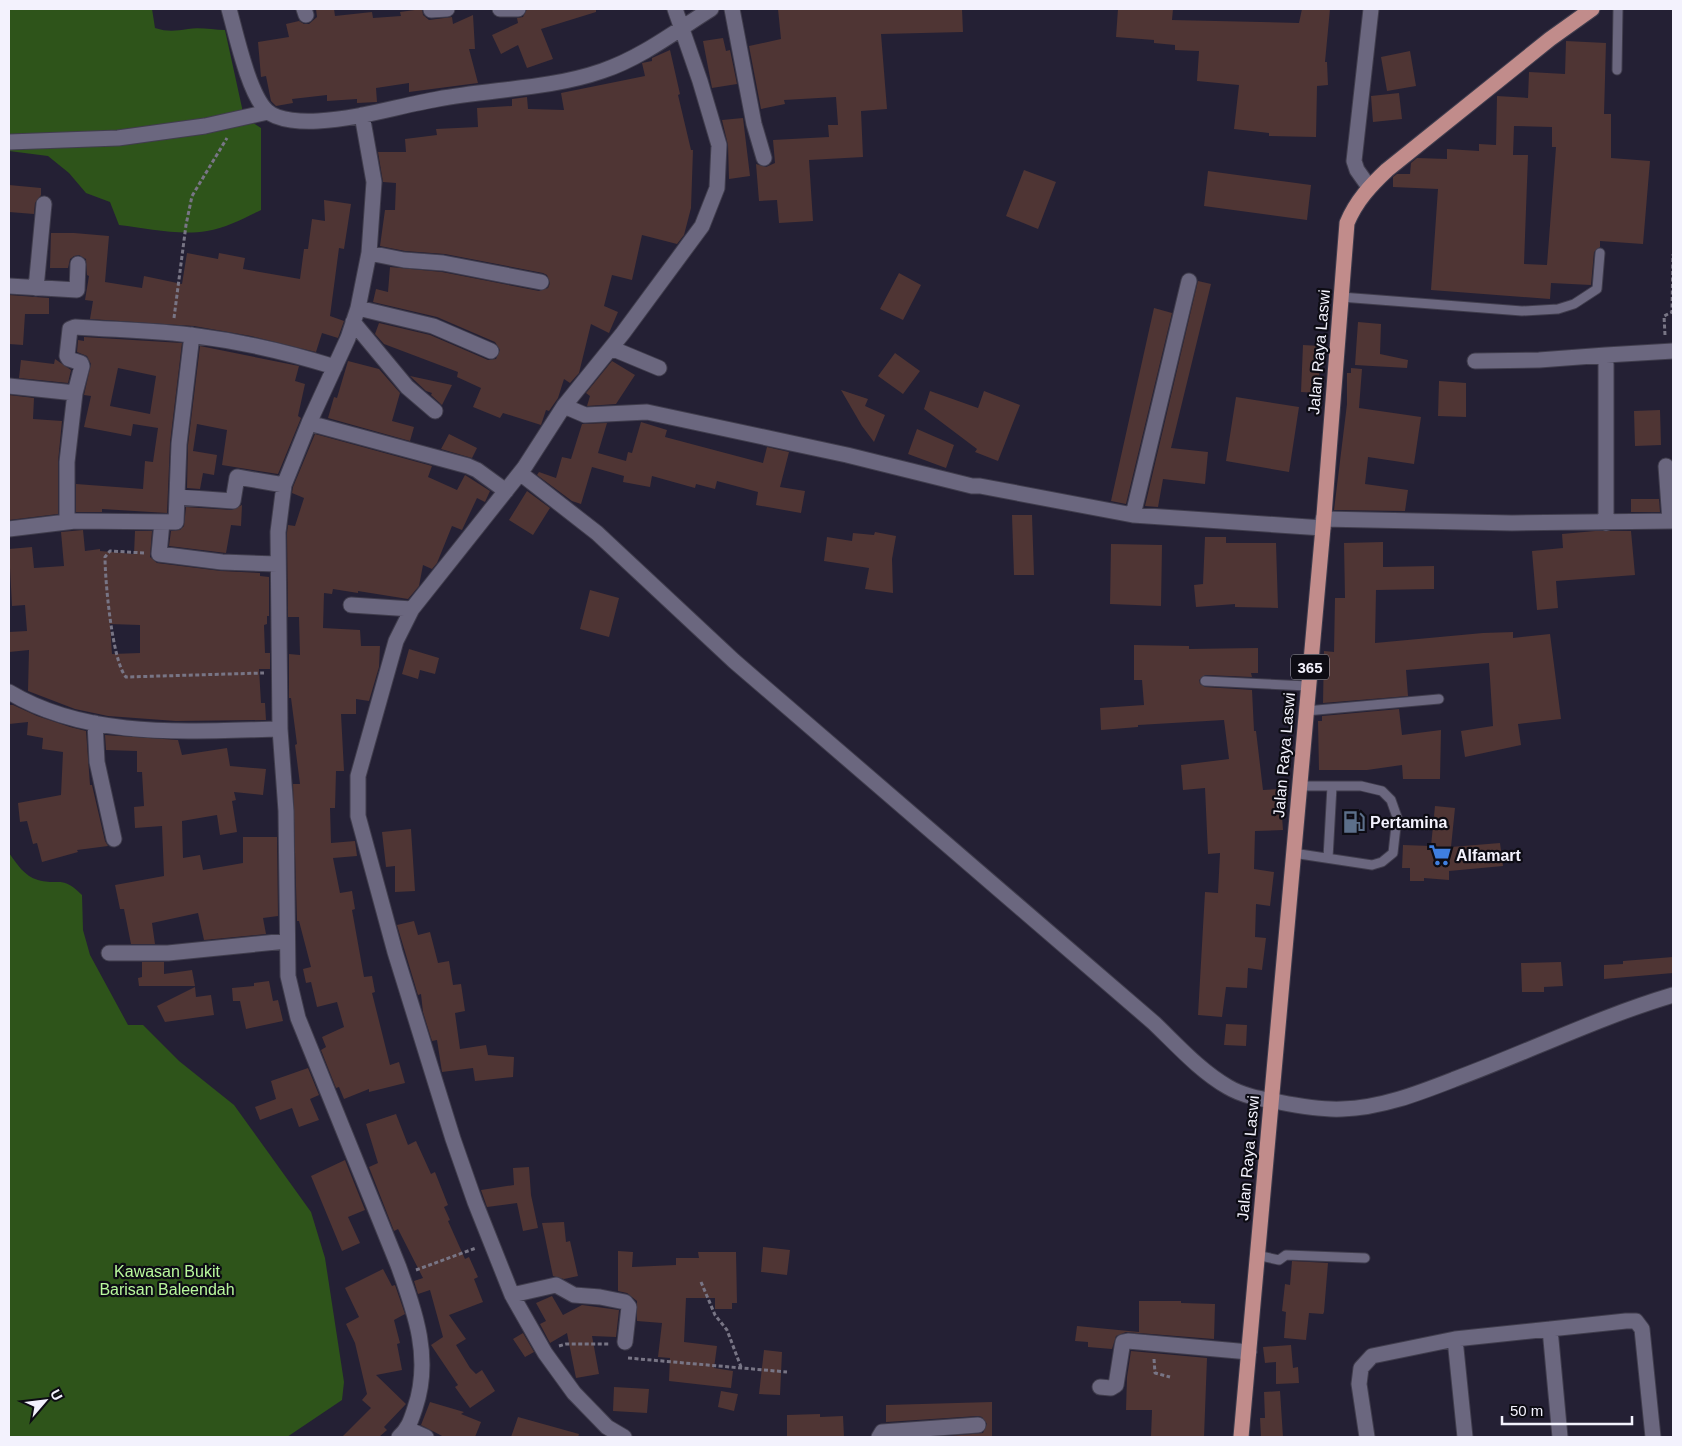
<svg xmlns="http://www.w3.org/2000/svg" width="1682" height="1446" viewBox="0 0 1682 1446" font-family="Arial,sans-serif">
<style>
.green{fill:#2e541a}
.building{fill:#4f3534;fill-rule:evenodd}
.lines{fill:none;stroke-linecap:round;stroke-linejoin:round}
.lane-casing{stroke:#403d4d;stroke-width:11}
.street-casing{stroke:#403d4d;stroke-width:17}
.primary-casing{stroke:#403d4d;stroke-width:17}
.path{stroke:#787585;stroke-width:3;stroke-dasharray:4 2.5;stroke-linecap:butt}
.lane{stroke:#6b677f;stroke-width:9}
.street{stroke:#6b677f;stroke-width:15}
.primary{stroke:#c18c8b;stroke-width:15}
.labels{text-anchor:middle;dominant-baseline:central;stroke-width:4.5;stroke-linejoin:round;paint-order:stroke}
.shield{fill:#0d0c14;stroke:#aeadb7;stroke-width:1}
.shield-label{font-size:15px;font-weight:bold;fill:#f3f2fd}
.street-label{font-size:16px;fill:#f3f2fd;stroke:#0d0c14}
.poi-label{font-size:16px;font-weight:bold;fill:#f3f2fd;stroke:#0d0c14;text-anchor:start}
.park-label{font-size:16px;fill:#b9f99d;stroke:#0d0c14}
</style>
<rect width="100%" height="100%" fill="#242034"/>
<path class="green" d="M9,9h143l3,19c13,4 20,3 33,1 12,-2 25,1 37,1l19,87 17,11v82c-17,8 -35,18 -54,21 -28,5 -60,-3 -88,-6l-9,-23 -24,-9 -17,-20 -21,-17 -39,-5z
M9,853c8,11 15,23 29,27 23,6 23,-5 44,15l1,35 7,25 38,70h15l36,36 55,44 77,107 14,46 19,124 -2,18 -55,37h-278z"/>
<path class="building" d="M316,9h18l1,7 37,-4 1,6 28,-2 -1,-4 22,-3 1,6 6,5 23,-3 1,7 20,-9 2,34h-6l9,34 -69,9v-9l-33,5 1,14 -20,1v-4l-30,2v-6l-35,4 1,4 -17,3 -5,-5 -5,-25 -5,1 -3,-35 31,-5 -3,-13 13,-3 5,3h5l8,-7z
M527,9h69v3l-55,17 12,30 -26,9 -9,-23 -17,9 -9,-19 26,-12 -1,-5 6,-1z
M778,9h184l1,23 -82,2 6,75 -26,2 2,46 -54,3 4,61 -34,2 -2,-23 -18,1 -3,-37 10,3 9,-4 -2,-23 56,-3 -1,-12h10l-2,-28 -52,3 1,4 -24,5 -12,-63 32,-7z
M1118,9h55l-1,11 127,3 3,-14h28l-5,53h2l1,23 -11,1 -1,51 -47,-1v-3l-35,-4 5,-44 -42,-4 2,-30 -24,-1v-5l-21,-2v-3l-38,-3z
M723,38l3,13 4,-1 7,34 -25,4 -9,-47z
M1566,41l40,2 -2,71h7v44l39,3 -7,83 -43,-3v6l-6,5 -3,33 -40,-2 -1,16 -119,-9 7,-101 -45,-2v-10l4,-3h13l1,-11 6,-5 30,1v-10l32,2v-7l17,1 1,-49 31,2 1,-26 36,2zM1514,126l38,1v20h4l-9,118 -23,-1 4,-109h-15z
M670,50l10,44 -2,1 13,55h2l-2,58 -7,27 -7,9 -35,-9 -10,45 -20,-5 -8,31 14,6 -9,21 -18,-9 -12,49 -9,10 -6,-4 -6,19 -9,13 -3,-1 -5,15 -38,-12 -3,5 -27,-11 8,-19 -24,-11 1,-5 -74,-28 -9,-10 4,-11 51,12 58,25 8,-1 4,-9 -5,-8 -58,-25 -64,-15 3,-13 12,3 2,-25 52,5 97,19 9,-3 2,-5 -3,-8 -4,-2 -98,-19 -40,-3 -25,-5 5,-36h10l1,-27 -13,-1 -5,-30h28l-1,-13 32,-4 -1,-6 42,-2 -1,-19 35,-2v-7l15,-2 1,12 36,1 -3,-17 84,-17 -3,-13 10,-2v-3z
M1410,51l6,35 -29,5 -6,-34z
M1399,93l3,26 -29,3 -2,-26z
M743,118l7,58 -21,3 -1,-34 -6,-25z
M1024,170l32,12 -18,47 -32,-13z
M1208,171l103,14 -4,35 -103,-14z
M9,185l32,3v7l-6,8 -1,11 -25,-2z
M324,200l27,4 -7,45 -5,-1 -9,68 14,5 -6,17 -16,-5 -6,19 -65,-16 -57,-10 -104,-7 3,-18 -8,-1 4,-24 -2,-1 -1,-16 -7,-4 -5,1 -4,3 -2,9h-18l1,-35h23l35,3 -4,46 37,6 2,-12 38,8 5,-31 31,6 1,-6 26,5 -2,11 57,10 4,-30h4l4,-30 13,2z
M899,273l22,12 -18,35 -23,-11z
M1198,281l13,3 -40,164 37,4 -3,32 -42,-5 -5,28 -13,-1z
M9,295l40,3v16h-24l-2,31 -14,-1z
M1154,308l18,5 -46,191 -15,-3z
M1358,322l23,2 -1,30 28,6 -1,8 -52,-3z
M84,337l98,6 -12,100 -3,70 -65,-4v3h-26v-28l67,5 2,-28 8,1 5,-34 -25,-4 -2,12 -47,-9 7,-31 -7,-1 7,-31 -4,-8 -10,-4 1,-12 6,1zM118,368l38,8 -6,38 -40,-8z
M1303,345l17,1 -1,47 -18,-1z
M200,346l99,20 -4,15 10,3 -7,32 3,2 -23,56 -56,-9 5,-35 -30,-6 -4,27 24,4 -3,20 -11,-2 -3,16 -13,-1 1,-43z
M895,353l25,18 -17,23 -25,-18z
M55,359l16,11 -3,13 -49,-5 2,-18 33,4z
M348,361l31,8 21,24 -8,28 22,6 -4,14 -82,-23 6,-21 3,1z
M612,361l23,14 -19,29 -29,2 3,-10 -4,-3z
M1351,368l11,1 -3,39 62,9 -7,47 -46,-7 -3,27 43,6 -3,21 -71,-1 13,-106v-31h4z
M410,376l42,9 -10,20 -11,-10 1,-2 -6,-2z
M1439,381l27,2v34l-28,-1z
M841,390l27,9 -3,7 20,9 -11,27 -12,-16z
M930,391l48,17 6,-17 36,14 -22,56 -23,-9 2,-3 -53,-40z
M9,395l25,3 -1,21 29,2 -4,41v52l-49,6z
M1236,397l63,10 -10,65 -63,-11z
M1660,410l1,35 -26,1 -1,-35z
M641,422l26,8 -2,7 98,26 4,-16 22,5 -9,35 25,4 -4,22 -45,-8 2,-13 -41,-11 -2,8 -19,-5 -1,4 -43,-12 -2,11 -27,-5 1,-6 -32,-9 -11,37 -9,-3 -35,-26 2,-3 17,6 6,-21 9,2 11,-35 25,-1 -9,30 28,8 2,-9 4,1z
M917,429l37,16 -8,23 -38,-14z
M315,434l117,32 -4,11 29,13 8,-15 25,16 -5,11 -8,-4 -15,32 -10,-4 -15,37 -5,6 -9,-4 -4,21 -11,13 -50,-8v2l-25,-4 -1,5 -8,-1 -1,35 37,2 1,16h19l-1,21 -10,34 -13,-2v15h-15l3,57h-8l-1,37h-5l1,35 24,-2 2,15 -24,2 7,35 12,-2 3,18 -3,1 12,67 8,-1 3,16 -3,1 18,72 9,-3 6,21 -36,9v-3l-25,10 -5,-12 -3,1 -15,-38 5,-3 -4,-10 22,-10 -7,-25 -20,5 -6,-25 -5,1 -3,-14 8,-2 -12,-46h-2l-4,-137h7l-5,-39 2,-1 -6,-46h-2v-44l11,1 -1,-38h-11l-1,-84 1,-8 7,1 9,-28 -12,-5 1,-6z
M449,434l28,14 -5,10 -31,-9z
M527,491l23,17 -17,27 -24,-15z
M1631,499h28l1,13h-29z
M242,505l-1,21 -10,-1 -5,28 -57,-7 2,-15 9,-1 4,-4 2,-19 46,3z
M1012,515h20l2,60h-20z
M83,530l2,21 15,-2v2l34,3 1,-23h17l-2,26 7,6 64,8 39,2v3l9,1v39h-2v8l-3,1 1,28h5v16h-11l2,34h4l1,17 -90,1 -68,-5 -33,-7 -47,-18 1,-41 -20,2v-20l18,-1 -2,-26 -13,1 -3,-57 23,-2 2,21 30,-2 -3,-34zM110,624l30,1v28l-28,1z
M1595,531h36l4,44 -79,6 2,27 -21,2 -5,-59 31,-3 -1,-14z
M875,532l21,4 -4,23 1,34 -28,-4 4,-21 -45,-7 3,-24 25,4 1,-8 21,2z
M1205,537h21v6h50l2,65 -43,-1v-3l-39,3 -2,-22 9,-1z
M1383,542v25l51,-1v23l-58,1 -1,53 108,-10 30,-1v6l37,-4 11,85 -43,5 3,21 -56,12 -4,-26 32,-5 -4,-63 -83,7 2,26 -85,7 1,-52 10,1 1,-54h10l-1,-55z
M1111,544l51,1 -1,61 -51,-2z
M590,590l29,8 -10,39 -29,-8z
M1134,645l55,1v3l69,-1v25h-7l1,4 -47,-2 -6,5 1,4 5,3 47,3 2,41h2l7,59 17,-1 3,41 -28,1 -1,38 20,3 -4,34 -14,-2 -1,33 11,1 -4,32 -14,-2 -1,20 -21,-1 -4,30 -24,-2 7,-123 13,1 2,-40 -12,1 -3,-66 -22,2 -2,-25 48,-6 -5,-39 -86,5v2l-37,3 -1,-22 44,-3 -2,-25h-8z
M409,649l30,9 -4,16 -15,-4 -2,9 -16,-5z
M9,705h4l24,11 33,11 16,4 4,54h2l13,56 3,5 -31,4 1,2 -36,10 -5,-19 -4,1 -6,-23 -7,1 -2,-19 43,-8 2,-43 -21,-3 1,-11 -16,-3 1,-13 -19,2z
M1399,709l3,26 39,-5 -1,49h-37l-1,-14 -35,5h-48l-1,-49h4v-5z
M105,735l73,5 4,15 45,-7 3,18 36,3 -3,26 -29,-3 2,8 -4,1 5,31 -17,3 -3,-20 -35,6 1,37 17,-3 3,15 40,-7v-26h34l1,79 -15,2 3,16 -62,6 -6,-27 -46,10 3,21h-24l-7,-35h-4l-5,-24 49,-9 -2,-50 -27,2 -1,-21 10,-1 -2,-34h-5v-21l-31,-1z
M1435,806l20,2 -4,39 49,-4 3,23 -54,5v9l-25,-2v3h-14v-13h-8l1,-23 28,1z
M411,829l4,62 -20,1v-26l-9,1 -4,-35z
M414,921l4,14 12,-3 8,31 11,-2 4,24 8,-1 4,27 -10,2 5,36 26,-4 2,10 26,2 -1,20 -38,4 -2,-13 -31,4 -5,-32 -5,1 -9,-29 -2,-18 -3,1 -21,-70z
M1673,957v16l-69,6v-14l19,-1v-3z
M142,962h22v12l28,-4 3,16h-56l-1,-8 4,-1z
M1561,962l2,24 -19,1v5h-22l-1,-29z
M269,981l4,20 5,-1 5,21 -37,8 -6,-28h-7l-1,-13 22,-2v-3z
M195,987l1,10 15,-2 3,20 -49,7 -8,-16z
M1226,1024l21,1 -1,21 -22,-1z
M308,1068l11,27 -9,4 9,21 -20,7 -7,-19 -32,12 -5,-13 21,-8 -5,-18z
M396,1114l12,31 8,-4 15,33 4,-2 13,33 -4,2 6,13 -2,1 17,38 4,-2 9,20 -4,2 9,23 -34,13 17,24 -10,6 14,23 6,6 6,-4 13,21 -25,17 -15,-21 3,-2 -27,-40 12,-8 -13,-47 -12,4 -4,-13 9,-3 -25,-49 -4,2 -25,-64 9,-4 -12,-39z
M345,1160l20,50 -17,7 12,26 -18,8 -31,-75z
M529,1167l2,28 7,33 -15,3 -6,-28 -30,4 -6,-17 33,-5 -1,-17z
M564,1222l2,20 4,-1 8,35 -14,3 -11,-3 -11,-53z
M763,1247l27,3 -3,25 -26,-3z
M618,1251l15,1 -1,15 44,-2v-7h23l-1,-6h38l1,51h-5v6h-17v-11h-29l-2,44 33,4 -3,22 19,3 -2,17 -62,-7 1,-23 -12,-1 4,-34 -25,-2v-20l-10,-8 -9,-2z
M1292,1261l36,2 -4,49 -1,2 -14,-1 -3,27 -22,-2 2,-26 -4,-1 3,-27 5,1z
M383,1269l9,17 3,-1 10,29 -11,6 6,23 -3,1 5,26 -26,5 30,29 -22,23 3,3 -8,7h-37l29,-29 -9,-8 5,-6 -12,-51 -9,-19 13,-7 -14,-29z
M552,1296l11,19 19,-10 37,5 -3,27 -24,-1 7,38 -23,4 -9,-45 -17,10 -10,-19 6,-3 -10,-18z
M1139,1301h42v2l34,1 -1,35 -88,-7 -10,4 -4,13 -24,-2v-5l-13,-1 2,-15 62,6z
M523,1333l11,19 -9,5 -12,-18z
M1291,1345l2,23 5,-1 1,16 -23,1v-22l-11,1 -2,-16z
M764,1350l18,2 -2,43 -21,-1z
M1131,1351l76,7 -3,79h-53l1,-27h-26l1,-33z
M614,1387l35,2 -2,24 -34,-2z
M721,1391l17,3 -4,17 -16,-4z
M1280,1391l3,46h-22l-1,-19h5l-1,-26z
M430,1402l34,10 -3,2 20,8 -6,15h-31l-23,-12z
M992,1402v35h-53l44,-4 4,-9 -5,-7 -4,-1 -92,6v-17z
M820,1414v3l23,-1 1,21h-57v-22z
M518,1417l61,17 -1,3h-67z"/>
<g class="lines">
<defs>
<path id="lane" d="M1617,70l1,-61
M1341,297l181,14 36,-2 16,-5 23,-15 3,-36
M1205,681l103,5
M1306,711l133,-12
M1293,853l79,12 10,-3 11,-9 4,-36 -6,-17 -9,-9 -21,-5h-62
M1328,858l4,-72
M1256,1255l23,5 7,-5 79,3"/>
<path id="street" d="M229,9c7,25 20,86 38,102 11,10 37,11 51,10 41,-2 80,-15 120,-22 54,-10 112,-10 164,-28 39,-13 74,-40 109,-62
M304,9l2,6
M500,9h18
M732,9l22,115 10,34
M431,10l16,-1
M362,115l12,67 -5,71 -11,55 -10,30 -39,85 -25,62 -6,47 2,197 6,82 2,165 10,42 100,247c17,47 34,93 17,143 -4,12 -6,20 -16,29
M9,142l109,-4 87,-12 63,-14
M1369,187l-12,-17 -3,-9 17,-152
M369,253l35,7 39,3 98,19
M9,286l68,4 1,-26
M36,288l8,-84
M358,308l75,18 58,25
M353,322l54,65 28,24
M611,348l48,20
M1606,355l67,-4
M1475,361l64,-1 67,-5v168
M9,386l66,7
M564,406l21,9 62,-3 200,43 125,31h8l153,29 190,13
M309,423l159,43 9,4 29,21
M1666,466l4,55
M520,473l77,60 137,128 420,362c23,22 46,48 74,64 15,9 34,12 51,15 20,4 42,8 63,7 39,-1 77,-16 113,-30 73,-27 144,-62 218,-84
M178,497l55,4 4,-24 47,8
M1133,515l56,-234
M1323,519l189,4 161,-2
M67,522v-60l8,-69 7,-27 -1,-3 -12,-4 -2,-3 3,-27 5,-2c41,3 82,3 122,9 47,6 93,17 138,31
M162,522l-3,32 63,8 55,2
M9,529l66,-8 101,1 3,-78 13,-109
M351,605l61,4
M9,692c80,48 181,39 271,37
M95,723l2,39 17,77
M109,953h59l119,-12
M512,1295l44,-10 18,10 26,2 25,5 4,5 -4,35
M1550,1329l10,108
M1455,1339l10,98
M1100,1387l11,1 5,-3 6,-38 1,-5 5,-1 121,11
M408,1429l18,8
M624,1437l-17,-10 -33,-34 -29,-40 -33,-58 -37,-93 -22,-63 -58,-187 -37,-136v-40l38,-135 16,-32 112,-141 40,-62 59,-73 79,-107 15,-38 2,-43 -19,-64 -25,-72
M879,1437l3,-5 96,-7
M1367,1437l-8,-53 2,-16 11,-12 83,-17 171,-18h10l6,8 11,108"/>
<path id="primary" d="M1241,1437l82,-909 24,-305c9,-22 24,-38 40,-53l163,-131 42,-30"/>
</defs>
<use href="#lane" class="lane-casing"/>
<use href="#street" class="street-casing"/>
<use href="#primary" class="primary-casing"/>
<path class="path" d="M174,318l12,-93 6,-29 35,-58
M1665,335l-1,-19 8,-4 1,-58
M144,553l-34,-2 -5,6c0,23 7,104 21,120l138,-4
M416,1270l60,-22
M701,1282l14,33 12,15 14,37
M559,1346l7,-2h44
M628,1358l159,14
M1154,1359l1,14 15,4"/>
<use href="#lane" class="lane"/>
<use href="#street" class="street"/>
<use href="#primary" class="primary"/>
</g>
<defs>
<symbol id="fuel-bare" viewBox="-9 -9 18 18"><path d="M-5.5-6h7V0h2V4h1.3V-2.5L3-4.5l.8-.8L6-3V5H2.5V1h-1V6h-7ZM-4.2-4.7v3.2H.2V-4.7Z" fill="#5c6f8a" stroke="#0d0c14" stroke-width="2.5" paint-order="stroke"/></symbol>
<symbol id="supermarket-bare" viewBox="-9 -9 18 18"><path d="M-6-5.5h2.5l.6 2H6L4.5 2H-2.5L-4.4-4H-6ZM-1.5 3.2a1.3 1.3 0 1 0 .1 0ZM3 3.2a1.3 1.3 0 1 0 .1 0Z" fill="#3f7fe0" stroke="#0d0c14" stroke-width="2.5" paint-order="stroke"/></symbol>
</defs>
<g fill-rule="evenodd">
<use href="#fuel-bare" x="1338" y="806" width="32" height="32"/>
<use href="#supermarket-bare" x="1424" y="839" width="32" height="32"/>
</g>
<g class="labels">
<rect class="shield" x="1291" y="654.5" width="38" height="25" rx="4"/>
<g class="shield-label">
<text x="1310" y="667">365</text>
</g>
<g class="street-label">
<text transform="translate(1319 352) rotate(-85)">Jalan Raya Laswi</text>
<text transform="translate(1284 755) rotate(-85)">Jalan Raya Laswi</text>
<text transform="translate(1248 1158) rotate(-85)">Jalan Raya Laswi</text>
</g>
<g class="poi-label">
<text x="1370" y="822">Pertamina</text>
<text x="1456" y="855">Alfamart</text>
</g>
<g class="park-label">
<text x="167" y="1271">Kawasan Bukit<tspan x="167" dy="18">Barisan Baleendah</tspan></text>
</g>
</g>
<rect width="1682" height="1446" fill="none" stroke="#f3f2fd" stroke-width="20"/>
<g transform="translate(45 1401) rotate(62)" stroke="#0d0c14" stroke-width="4" paint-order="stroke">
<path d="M0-4L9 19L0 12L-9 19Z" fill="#f3f2fd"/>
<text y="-8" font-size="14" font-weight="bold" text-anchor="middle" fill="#f3f2fd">U</text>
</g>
<path d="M1502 1416v8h130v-8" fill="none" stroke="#f3f2fd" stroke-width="2.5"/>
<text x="1510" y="1416" font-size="15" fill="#f3f2fd" stroke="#0d0c14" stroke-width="4" paint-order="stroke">50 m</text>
</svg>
